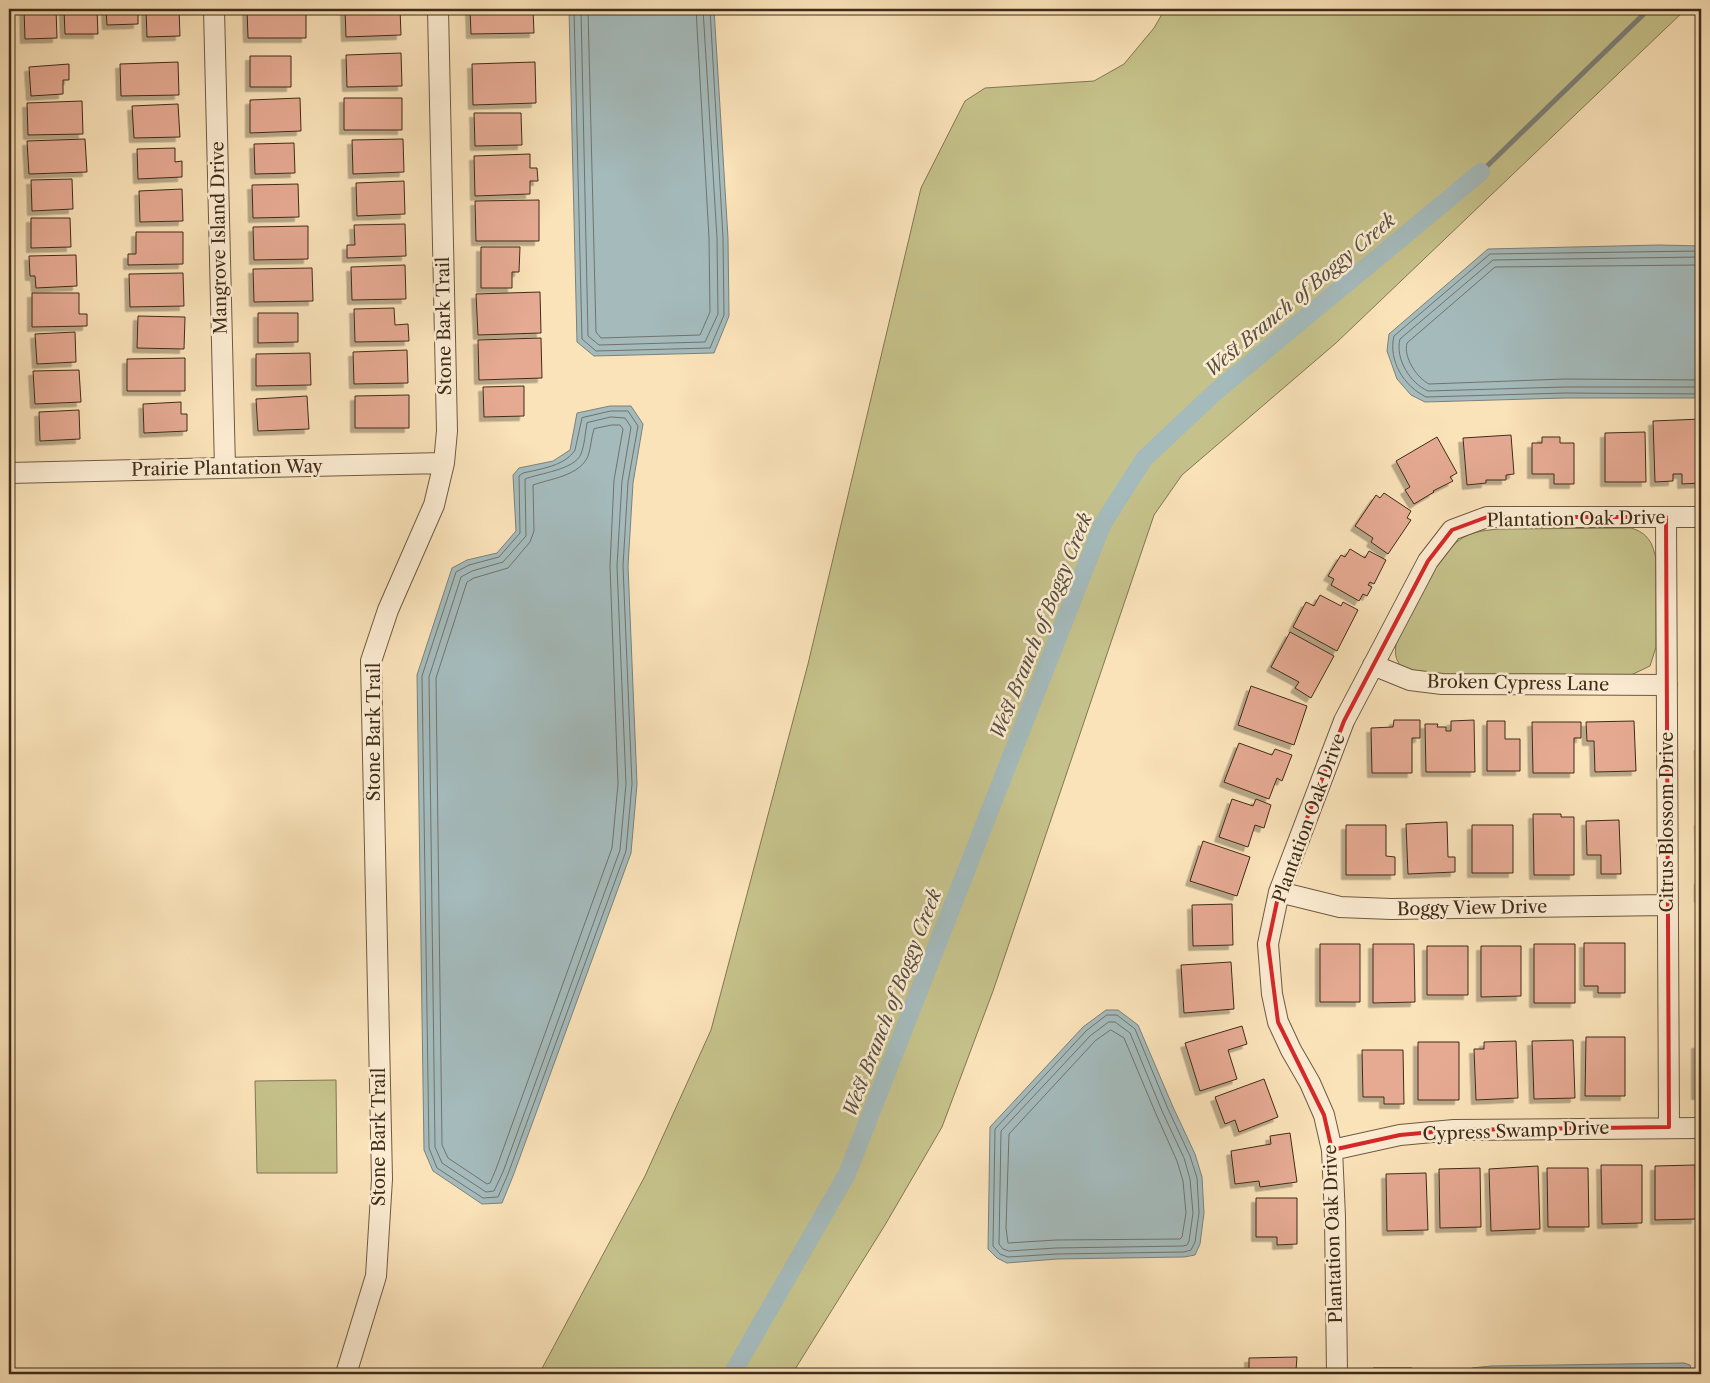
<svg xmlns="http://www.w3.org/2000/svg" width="1710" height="1383" viewBox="0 0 1710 1383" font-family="'Libre Caslon Text',serif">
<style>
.green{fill:#c5c18a;stroke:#827652}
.water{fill:#a4babb;stroke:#7c817a}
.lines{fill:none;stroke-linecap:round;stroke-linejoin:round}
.shore{stroke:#72736a;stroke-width:1}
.stream{stroke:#7c817a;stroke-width:5}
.canal{stroke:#a4babb;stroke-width:18}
.building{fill:#e6aa93;stroke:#3f2c19;filter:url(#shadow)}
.minor-casing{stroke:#6e5a41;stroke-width:22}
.minor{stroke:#fcecd2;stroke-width:20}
.marked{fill:none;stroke:#d62828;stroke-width:4;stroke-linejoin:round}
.labels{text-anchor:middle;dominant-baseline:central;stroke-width:5;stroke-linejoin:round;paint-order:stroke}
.street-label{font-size:18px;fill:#3f2c19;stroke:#fcecd2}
.water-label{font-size:19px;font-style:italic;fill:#585042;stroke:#fcecd2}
</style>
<defs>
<filter id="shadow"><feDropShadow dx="-4.5" dy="4.5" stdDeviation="0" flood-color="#0004"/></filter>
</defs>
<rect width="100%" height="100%" fill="#fae2b9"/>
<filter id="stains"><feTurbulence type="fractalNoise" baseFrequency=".004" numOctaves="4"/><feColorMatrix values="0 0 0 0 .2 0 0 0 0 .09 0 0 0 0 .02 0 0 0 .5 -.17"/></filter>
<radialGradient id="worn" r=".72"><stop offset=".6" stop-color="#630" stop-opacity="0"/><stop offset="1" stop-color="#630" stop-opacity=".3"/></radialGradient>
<path class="green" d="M1165,9h521l-350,334 -154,132 -28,40 -161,476 -51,136 -57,98 -93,149h-253l106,-198 66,-146 97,-366 113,-476 44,-87 20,-13 109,-7 30,-17 30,-36z
M1631,528c17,5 22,15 25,32v87l-6,19 -21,10 -204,2c-22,-9 -34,-12 -28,-39 15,-29 40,-91 71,-104 10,-4 20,-5 31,-6z
M336,1080l1,93h-80l-2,-92z"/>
<path class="water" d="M569,9h145l14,229 1,78 -15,37 -120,3 -17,-14z
M1659,245l42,1v152h-136l-140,4 -14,-7 -14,-16 -10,-28 2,-17 99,-85z
M610,406h21l12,18 -10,59 -5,83 9,218 -6,69 -118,323 -11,27 -20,1 -49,-33 -9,-21 -7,-475 35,-107 15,-8 30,-7 19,-22 -3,-56 6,-7 34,-7 17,-11 7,-37z
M1106,1010h12l20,15 35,82 22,47 7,23 2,36 -4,31 -5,11 -11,2 -127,2 -50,4 -10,-5 -9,-9 2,-122 93,-100z
M1684,1363l6,2 2,9h-223v-3l3,-3 19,-2z"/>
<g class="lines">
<path class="shore" d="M574,9l8,330 14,12 114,-3 14,-33 -1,-77 -13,-229
M581,9l7,327 11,9 106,-3 13,-28 -1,-76 -14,-229
M588,9l8,323 5,6 99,-3 10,-23 -1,-74 -13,-229
M1701,251l-211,3 -96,82c-6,25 10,50 32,61l139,-4 136,1
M1701,257l-208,3 -93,79c-5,20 10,44 28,52l137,-4h136
M1701,265l-206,2 -88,76c-4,14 10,35 22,41l136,-5 136,1
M611,411h17l10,15 -10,56 -5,84 9,218 -6,67 -118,323 -10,23 -15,1 -46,-30 -8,-20 -7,-472 34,-104 13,-7 30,-8 21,-24 -1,-57 4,-3c17,-4 42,-7 52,-23l7,-32z
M611,417l14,1 6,9 -9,54 -5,85 9,218 -6,66 -117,322 -9,19 -8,1 -44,-29 -7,-16 -6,-470 32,-100 11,-6 31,-9 23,-26 -1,-57c15,-6 49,-9 56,-25 4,-10 4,-21 6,-31z
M612,425h8l3,4 -9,51 -4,86 8,218 -6,64 -116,321 -6,14 -3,1 -39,-26 -6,-13 -6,-467 31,-96 7,-4 34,-10 22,-26 4,-11 -1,-46c16,-6 47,-9 55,-29 3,-8 3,-18 6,-27z
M1107,1015h10l18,14 33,80 22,47 7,22 2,35 -4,29 -4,8 -7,2 -127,2 -49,3 -8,-3 -7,-8 2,-117 91,-98z
M1109,1022h6l15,11 32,78 22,47 6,21 3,34 -4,28 -2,4 -4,1 -127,2 -47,3 -6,-2 -4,-5 2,-113 89,-95z
M1111,1030l13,8 32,76 21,47 6,20 3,32 -4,24 -2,2 -124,1 -48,3 -2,-15 3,-94 86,-93z
M1474,1374l2,-2 15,-1 192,-3 3,1 1,5"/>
<path class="stream" d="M1481,172l168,-163"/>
<path class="canal" d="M732,1374l115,-200 255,-649 42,-66 69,-65 268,-222"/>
</g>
<path class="building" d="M24,9h32l1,29 -32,1z
M64,9h33l1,25h-33z
M106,9h32v15l-31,1z
M146,9h33l1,27 -33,1z
M247,9h59v29h-58z
M345,9h55l1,26 -55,2z
M470,9h63l1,24 -63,1z
M401,53l1,33 -55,1 -1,-32z
M250,56h41v31h-41z
M178,62l1,33 -58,1 -1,-32z
M535,62l1,41 -63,2 -1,-41z
M69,64v16h-6v14l-32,2 -2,-29z
M300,98l1,33 -51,2v-33z
M344,98h58v32h-58z
M82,101l1,33 -55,1 -1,-32z
M178,104l2,33 -46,1 -2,-32z
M474,113h47l1,32 -47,1z
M85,139l2,33 -58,2 -2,-33z
M403,139l1,33 -51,2 -1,-34z
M294,143l1,30 -40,1 -1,-30z
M175,148v14l7,-1v16l-44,2 -1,-30z
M530,154v14h7l1,13h-8v13l-55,2 -1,-40z
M72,179l1,30 -41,2 -1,-31z
M404,181l1,33 -48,2 -1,-33z
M298,184l1,33 -46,1 -1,-33z
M182,189l1,32 -43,1 -1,-31z
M539,200v41h-63l-1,-40z
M31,218h39l1,29 -40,1z
M405,224l1,32 -59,2v-13h8l-1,-20z
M308,226v33l-54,1 -1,-33z
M136,232h47v32l-55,1v-11h8z
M481,247h39l-1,25h-7v16h-31z
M76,255l1,31 -41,2 -1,-12h-5l-1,-20z
M405,265l1,34 -54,1 -1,-33z
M312,268l1,33 -59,1 -1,-33z
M183,273l1,33 -54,1 -1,-33z
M540,292l1,41 -63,2 -2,-41z
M32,293h47v21h8v12l-55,1z
M394,308l1,17 13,-1 1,17 -54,1 -1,-33z
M258,313h40v29l-40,1z
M138,316l47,1 -1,32 -47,-1z
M75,332l1,30 -39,2 -2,-30z
M541,338l1,40 -63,2 -1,-40z
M407,350l1,33 -54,1 -1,-32z
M310,353l1,32 -55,1v-32z
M185,358v33h-58v-32z
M79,370l2,32 -46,2 -2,-33z
M524,386v30l-40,1 -1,-30z
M409,395v33h-54v-32z
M307,396l2,33 -51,2 -2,-32z
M181,402v12h6v17l-43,2 -1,-29z
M79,410l1,29 -40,2 -1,-29z
M1701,419v64l-19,1v-10h-9v7l-18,1 -2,-61z
M1645,432l1,50h-41v-49z
M1511,435l3,39 -8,1v5h-20v3l-19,2 -4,-47z
M1437,437l20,36 -7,4 3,4 -20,10 1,1 -20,12 -9,-14 5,-3 -14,-26z
M1542,437h18v6h14v41h-20v-10h-22v-31h10z
M1384,493l27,18 -4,7 4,2 -23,34 -17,-12 2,-4 -18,-12 21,-31 4,3z
M1350,549l15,9 4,-7 17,9 -12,24 -4,-2 -2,3 4,2 -5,9 -4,-2 -4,7 -28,-16 3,-6 -6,-3 13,-21 4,2z
M1320,595l21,11 2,-4 15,8 -21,41 -44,-24 13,-25 8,4z
M1290,632l44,24 -23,42 -16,-10 4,-6 -28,-15z
M1251,686l56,20 -13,39 -56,-20z
M1394,720h26v18h-8v35h-40l-1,-45 22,-1z
M1474,720l1,52h-49l-1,-48h13l-1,3h9v4h5v-10z
M1487,721h18v18h15v32h-33z
M1634,721l2,50 -41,1 -1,-31h-7l-1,-19z
M1532,722h49v16h-7v35h-41z
M1239,743l33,12 3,-6 17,6 -10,26 -5,-3 -8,21 -45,-17z
M1699,746h2v49h-1z
M1232,799l21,7 3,-7 15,6 -7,23 -9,-3 -7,22 -29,-10z
M1533,814h28v3h13v58h-40z
M1619,820l2,54h-20v-19h-14l-1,-34z
M1699,821h2v28h-1z
M1447,822l1,35h7v15l-47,2 -2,-50z
M1346,825h40v31l9,1v18h-49z
M1472,825h41v48h-41z
M1203,841l47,16 -13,39 -47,-15z
M1699,880h2v18h-2z
M1232,904l1,41 -40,1 -1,-41z
M1584,943h41v50h-27v-7h-14z
M1320,944h40v58h-40z
M1373,944h41l1,58 -42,1z
M1534,944h41v59h-41z
M1427,946h41v49h-41z
M1481,946h40v50l-40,1z
M1231,962l3,47 -50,4 -3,-48z
M1242,1026l5,18 -19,6 9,29 -37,12 -15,-48z
M1586,1037h39v59h-40z
M1573,1040l2,58 -41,1 -2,-58z
M1516,1041l2,57 -42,2 -2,-51h10v-7z
M1418,1042h41v58h-41z
M1696,1044h5v51h-5z
M1362,1050h41l1,54h-20v-7h-21z
M1264,1079l14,38 -39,15 -4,-12 -10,4 -10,-27z
M1290,1133l7,49 -37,5 -1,-6 -24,3 -4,-33 40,-7 -1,-8z
M1601,1165h41v58l-40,1z
M1695,1165l1,54 -41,1v-54z
M1538,1166l2,63 -49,2 -2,-62z
M1480,1168l1,59 -41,1 -1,-59z
M1547,1168h41l1,59h-41z
M1426,1173l2,57 -41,1 -1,-57z
M1256,1198h41v46l-20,1v-8h-21z
M1297,1357l-1,13 6,1v3h-53v-16z
M1373,1368h39v6h-39z"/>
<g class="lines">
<defs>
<path id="minor" d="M214,9l11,459
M9,473l435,-10
M1666,517l3,610
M1373,665l37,15 32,4 225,1
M1279,892l61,15 51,2 277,-4
M1332,1150l68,-15 54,-5 247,-2
M346,1374l30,-98 6,-97 -11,-518 17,-51 46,-105 10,-42 3,-32 -9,-422
M1337,1374l-2,-157 -3,-67 -8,-35 -14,-32 -19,-33 -13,-28 -6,-28 -4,-50 11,-52 65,-171 84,-160 24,-31 35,-13h214"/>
</defs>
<use href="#minor" class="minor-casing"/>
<use href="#minor" class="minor"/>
</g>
<path class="marked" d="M1487,517h179l3,610 -215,3 -54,5 -68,15 -8,-35 -46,-93 -10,-78 11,-52 65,-171 84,-160 24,-31z"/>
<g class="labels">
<g class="street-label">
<text transform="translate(219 238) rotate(-91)">Mangrove Island Drive</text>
<text transform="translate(444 326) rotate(-91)">Stone Bark Trail</text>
<text transform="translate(227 468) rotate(-1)">Prairie Plantation Way</text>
<text transform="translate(1576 519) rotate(-1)">Plantation Oak Drive</text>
<text transform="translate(1518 683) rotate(1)">Broken Cypress Lane</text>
<text transform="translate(374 732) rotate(-90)">Stone Bark Trail</text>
<text transform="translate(1309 818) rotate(-70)">Plantation Oak Drive</text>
<text transform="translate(1667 822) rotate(-90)">Citrus Blossom Drive</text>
<text transform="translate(1472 908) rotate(-1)">Boggy View Drive</text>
<text transform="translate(1516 1131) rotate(-2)">Cypress Swamp Drive</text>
<text transform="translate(379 1137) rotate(-90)">Stone Bark Trail</text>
<text transform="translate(1333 1234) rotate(-92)">Plantation Oak Drive</text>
</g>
<g class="water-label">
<text transform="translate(1300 295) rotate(-40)">West Branch of Boggy Creek</text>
<text transform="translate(1041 626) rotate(-68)">West Branch of Boggy Creek</text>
<text transform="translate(892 1003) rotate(-69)">West Branch of Boggy Creek</text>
</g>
</g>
<rect width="1710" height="1383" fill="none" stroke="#fae2b9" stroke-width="30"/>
<rect x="10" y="10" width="1690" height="1363" fill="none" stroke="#3f2c19" stroke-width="2.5"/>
<rect x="15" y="15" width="1680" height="1353" fill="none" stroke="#3f2c19"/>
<rect width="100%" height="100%" filter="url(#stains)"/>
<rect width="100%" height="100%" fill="url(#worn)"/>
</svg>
